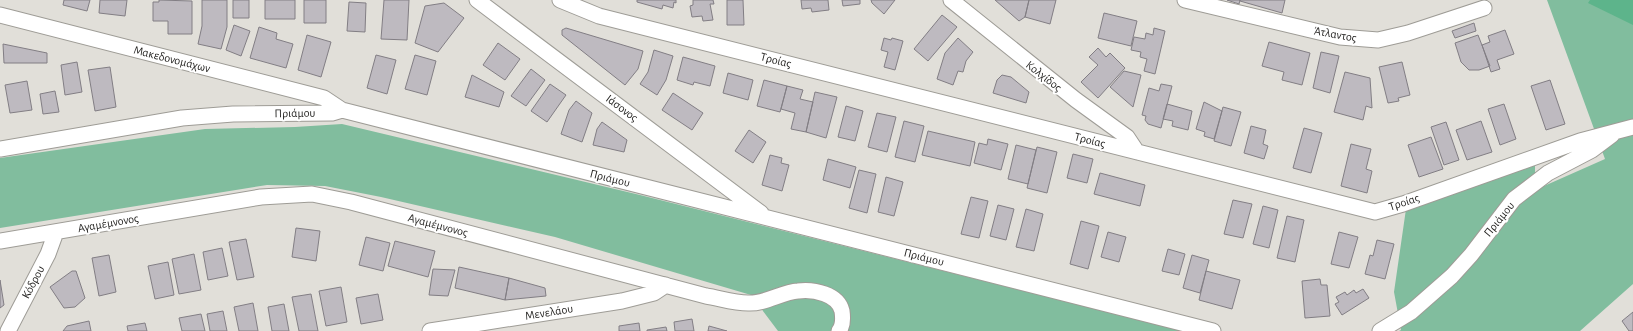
<svg xmlns="http://www.w3.org/2000/svg" width="1633" height="331" viewBox="0 0 1633 331" font-family="'Alegreya Sans',sans-serif">
<style>
.green{fill:#81bd9e}
.forest{fill:#5db48b}
.building{fill:#bebac0;stroke:#827e84}
.lines{fill:none;stroke-linecap:round;stroke-linejoin:round}
.minor-casing{stroke:#9e9c96;stroke-width:17}
.minor{stroke:#fff;stroke-width:15}
.labels{text-anchor:middle;dominant-baseline:central;stroke-width:4;stroke-linejoin:round;paint-order:stroke}
.street-label{font-size:12px;fill:#252422;stroke:#fff}
</style>
<rect width="100%" height="100%" fill="#e1dfd9"/>
<path class="green" d="M1547,0h86v284l-53,47h-181l2,-1 -7,-38 12,-83 129,-44v25l70,-31z
M342,124l298,71 544,136h-406l-27,-36 -196,-58 -174,-40 -56,-11 -58,-1 -267,43v-70l205,-29 90,-2z"/>
<path class="forest" d="M1590,0h43v25l-45,-22z"/>
<path class="building" d="M64,0h26l-3,11 -24,-6z
M100,0h27l-2,16 -26,-3z
M159,0l33,1v33h-24v-13h-15v-19h6z
M202,0h25v27l-6,22 -23,-5 4,-18z
M233,0h16v18h-16z
M265,0h30v19h-30z
M304,0h22v23h-22z
M384,0h25l-2,40 -26,-1z
M637,0h39v3l-2,-1 -1,6 -10,-3 -1,4 -25,-7z
M693,0h20l1,4h-4l3,16 -10,1 -1,-5 -10,1 -2,-11 3,-1z
M727,0h16l1,25h-17z
M801,0h27l1,10 -17,2 -1,-4 -9,1z
M842,0h18v4l-17,2z
M871,0h24l-11,14 -12,-11z
M995,0h34l-4,17 -6,4z
M1029,0h27l-6,24 -25,-7z
M1227,0h13l-1,4z
M1240,0h45l-3,13 -42,-12z
M349,2l17,1 -1,29 -18,-1z
M444,3l20,15 -26,34 -23,-9 10,-37z
M1104,13l33,8 -6,25 -33,-8z
M942,15l15,12 -29,34 -14,-12z
M1474,23l2,8 -21,7 -3,-7z
M234,25l16,6 -9,25 -15,-6z
M259,27l18,6 -1,6 17,5 -7,24 -36,-10z
M566,28l77,23 -5,18 -13,16 -63,-50v-5z
M1154,28l11,3 -10,43 -11,-3 3,-12 -7,-2 1,-5 -10,-2 3,-13 11,2 1,-6 7,2z
M1505,30l9,24 -17,6 3,9 -9,3 -9,-27 8,-3 -2,-6z
M307,35l24,7 -10,35 -23,-7z
M1478,35l12,31 -11,4h-10l-8,-8 -6,-19z
M884,38l7,2 1,-2 11,3 -8,29 -11,-3 4,-15 -7,-2z
M958,38l15,14 -7,9 -3,11 -5,-1 -5,14 -16,-6 8,-26z
M1269,42l41,11 -8,32 -20,-5 2,-8 -22,-6z
M498,43l22,16 -15,21 -22,-15z
M3,44l44,9v10h-43z
M1098,48l8,9 4,-4 15,15 -27,30 -17,-16 17,-17 -9,-8z
M654,50l19,6 -7,24 -9,15 -17,-11 8,-12z
M1321,52l18,4 -9,37 -17,-5z
M376,55l20,5 -9,34 -20,-6z
M415,55l21,6 -9,34 -22,-6z
M683,57l32,9 -5,20 -16,-4 -1,3 -16,-5z
M77,62l5,30 -17,3 -4,-30z
M1402,62l8,33 -12,3 1,3 -11,2 -9,-36z
M110,67l6,40 -21,4 -7,-41z
M531,69l14,11 -19,26 -15,-10z
M1124,71l17,4 -8,32 -23,-20z
M1345,72l25,6 2,30 -6,-2 -3,14 -29,-8z
M728,73l25,7 -5,20 -25,-7z
M472,75l32,17 -5,15 -34,-10z
M1002,75l9,2 18,15 -3,11 -33,-10 4,-13z
M764,80l23,6 -7,26 -23,-6z
M1550,80l15,44 -19,6 -15,-44z
M27,81l5,29 -22,3 -5,-28z
M550,84l16,11 -19,27 -16,-11z
M1161,84l11,2 -11,42 -13,-4 -3,-4 1,-4 -4,-1 7,-27 10,3z
M787,86l16,4 -3,9 13,3 -7,30 -15,-3 4,-16 -14,-4z
M55,91l4,21 -16,2 -3,-20z
M815,92l22,5 -11,41 -20,-6z
M673,93l30,20 -11,17 -30,-20z
M576,101l16,12 -10,29 -21,-8 8,-24z
M1204,102l18,9 -8,28 -10,-3 1,-4 -9,-3z
M1167,104l25,7 -4,19 -16,-4 1,-5 -10,-2z
M1504,104l12,35 -16,6 -12,-36z
M846,106l17,5 -8,30 -17,-4z
M1223,107l18,5 -10,34 -17,-5z
M877,113l19,4 -9,35 -19,-5z
M904,121l20,5 -9,36 -20,-5z
M1481,121l11,31 -25,8 -11,-30z
M602,122l25,18 -3,12 -31,-7 4,-16z
M1446,122l13,38 -15,5 -13,-38z
M1251,126l15,4 -3,14 5,2 -4,13 -20,-6z
M1304,128l18,5 -11,40 -18,-5z
M749,130l17,12 -13,21 -18,-12z
M928,131l47,11 -5,24 -48,-11z
M1431,137l12,32 -24,8 -11,-32z
M988,139l20,5 -7,26 -27,-7 5,-20 8,2z
M1351,144l20,5 -5,20 6,2 -5,22 -26,-7z
M1016,145l20,5 -8,34 -20,-5z
M1037,147l20,5 -10,41 -20,-5z
M1073,154l20,5 -6,24 -20,-5z
M770,155l12,3 -1,5 8,2 -7,26 -20,-6z
M828,159l28,8 -6,21 -27,-8z
M859,170l17,4 -9,39 -18,-5z
M1100,173l45,12 -5,21 -46,-12z
M886,177l17,5 -9,34 -16,-4z
M971,197l17,4 -9,37 -18,-4z
M1233,200l19,4 -9,34 -19,-4z
M998,205l16,4 -8,31 -16,-4z
M1263,206l15,4 -9,38 -16,-4z
M1026,209l17,5 -9,37 -18,-4z
M1287,216l17,4 -9,42 -18,-4z
M1081,221l18,5 -11,43 -18,-5z
M296,228l24,3 -4,30 -24,-4z
M1108,232l18,5 -7,25 -18,-5z
M1339,232l19,5 -9,31 -18,-4z
M366,237l24,6 -7,28 -24,-6z
M246,239l8,38 -17,3 -8,-38z
M1377,240l17,4 -9,35 -20,-5 5,-19 3,1z
M395,241l40,10 -7,26 -40,-11z
M222,248l6,28 -20,4 -5,-28z
M1168,249l17,5 -6,21 -17,-4z
M194,254l7,36 -22,4 -7,-35z
M109,255l7,37 -17,4 -7,-38z
M1192,255l17,5 -9,33 -17,-5z
M168,262l6,33 -19,4 -7,-33z
M459,267l50,11 -4,22 -50,-12z
M433,269l22,1 -7,26 -19,-1z
M72,271h4l9,27 -10,9 -11,1 -14,-21z
M1206,271l34,9 -8,29 -33,-9z
M509,278l36,10 1,8 -41,4z
M1320,279l1,6h6l3,31 -25,2 -3,-37z
M0,280l4,25 -4,3z
M341,287l6,35 -21,4 -7,-35z
M1363,289l6,9 -27,17 -7,-11 4,-2 -3,-5 9,-5 2,3 7,-5 2,3z
M311,294l7,37h-19l-7,-34z
M378,294l5,26 -22,4 -5,-26z
M253,303l5,28h-19l-5,-24z
M284,304l5,27h-17l-4,-24z
M223,311l4,20h-17l-3,-17z
M1633,312v19h-4l-7,-10z
M201,314l4,17h-23l-3,-13z
M692,319l2,12h-19l-1,-9z
M89,321l2,10h-28l4,-5z
M145,323l2,8h-19l-1,-5z
M639,323l1,8h-21v-5z
M709,326l18,5h-19z
M666,327l1,4h-20v-1z"/>
<g class="lines">
<defs>
<path id="minor" d="M477,0l284,213
M560,0l39,16 776,196 28,-8 177,-63 53,-14
M951,0l125,100 51,37 10,15
M1185,0l155,37 38,3 30,-7 76,-25
M0,15l324,83 18,12
M0,149l182,-31 51,-4 99,-1 10,-3 871,221
M0,241l261,-44 51,-3 39,8 355,94c13,2 28,7 42,7 17,1 34,-11 50,-12 16,-2 40,3 44,20 1,7 1,15 -3,20
M8,331l40,-77 8,-22
M430,331l192,-30 32,-8 12,-8
M1380,331l31,-19 41,-36 19,-21 43,-56 34,-26 44,-23 20,-15"/>
</defs>
<use href="#minor" class="minor-casing"/>
<use href="#minor" class="minor"/>
</g>
<g class="labels">
<g class="street-label">
<text transform="translate(1335 34) rotate(10)">Άτλαντος</text>
<text transform="translate(172 59) rotate(14)">Μακεδονομάχων</text>
<text transform="translate(776 60) rotate(14)">Τροίας</text>
<text transform="translate(1044 76) rotate(38)">Κολχίδος</text>
<text transform="translate(622 108) rotate(37)">Ιάσονος</text>
<text transform="translate(295 113) rotate(-1)">Πριάμου</text>
<text transform="translate(1090 140) rotate(14)">Τροίας</text>
<text transform="translate(610 178) rotate(14)">Πριάμου</text>
<text transform="translate(1404 202) rotate(-18)">Τροίας</text>
<text transform="translate(1499 219) rotate(-51)">Πριάμου</text>
<text transform="translate(108 223) rotate(-10)">Αγαμέμνονος</text>
<text transform="translate(438 225) rotate(15)">Αγαμέμνονος</text>
<text transform="translate(924 257) rotate(14)">Πριάμου</text>
<text transform="translate(33 282) rotate(-62)">Κόδρου</text>
<text transform="translate(549 312) rotate(-9)">Μενελάου</text>
</g>
</g>
</svg>
